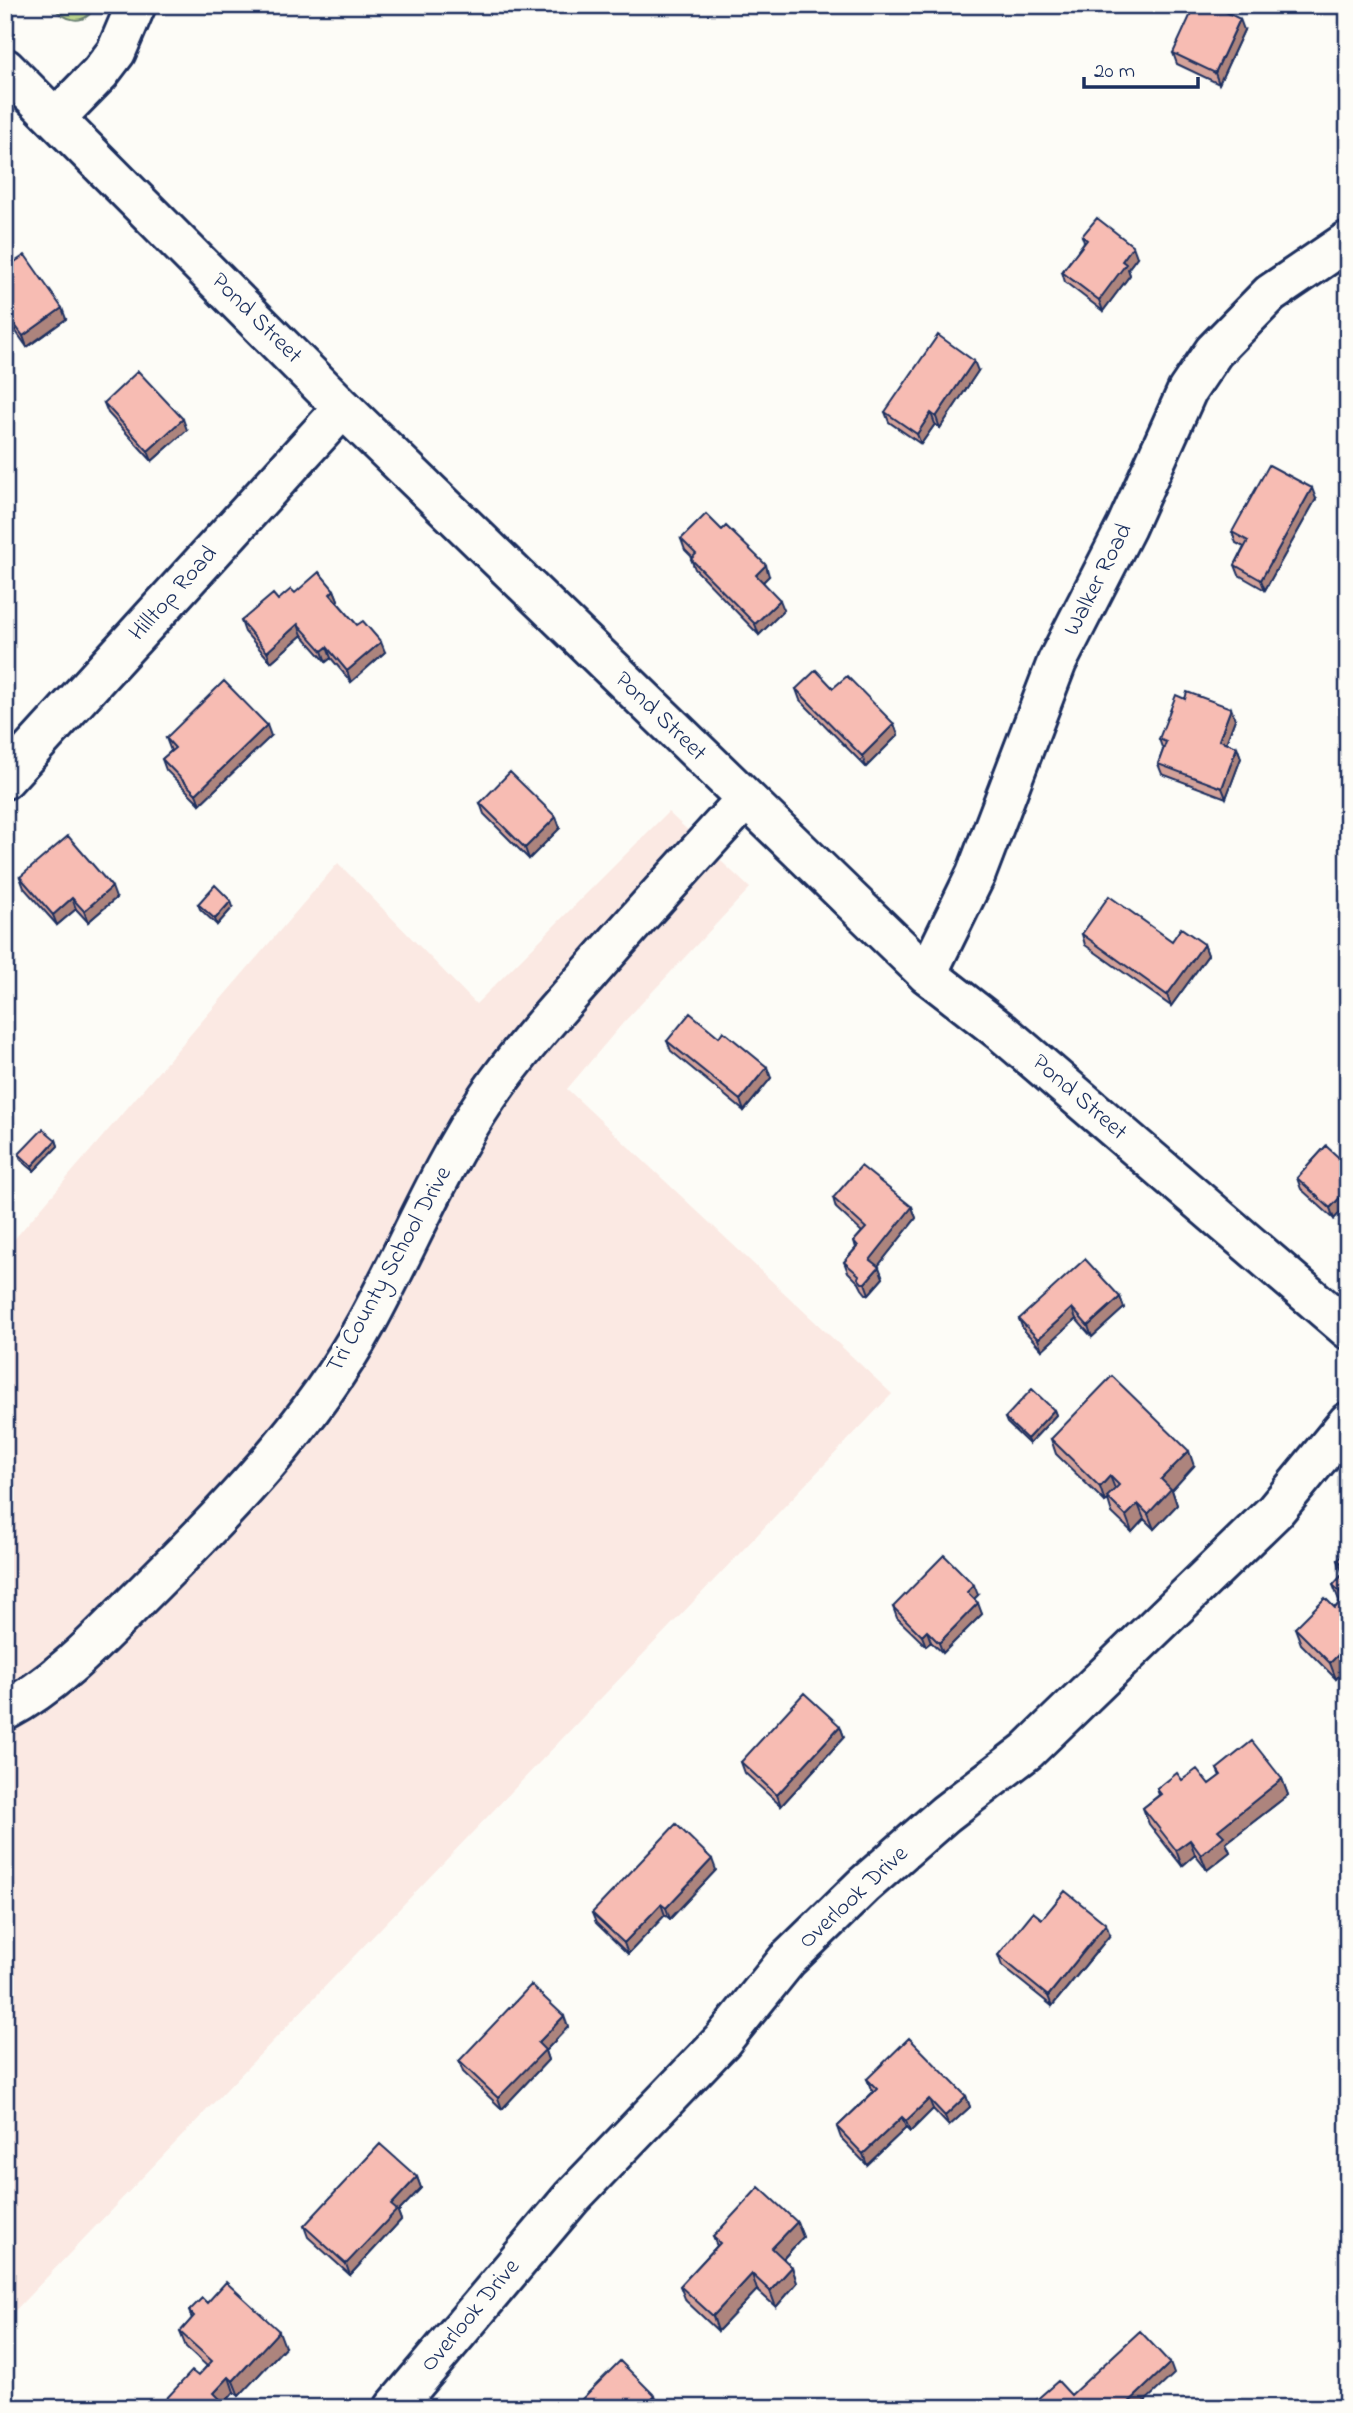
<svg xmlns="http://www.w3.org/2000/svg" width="1353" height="2413" viewBox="0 0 1353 2413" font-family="'Indie Flower',sans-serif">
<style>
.built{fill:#fbe9e3}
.green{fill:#bcd58c;stroke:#6c8275;stroke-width:2}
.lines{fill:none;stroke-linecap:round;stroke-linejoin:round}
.minor-casing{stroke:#1b2f5e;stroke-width:44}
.major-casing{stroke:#1b2f5e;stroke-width:44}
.minor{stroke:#fdfcf7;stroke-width:38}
.major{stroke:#fdfcf7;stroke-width:38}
.wall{fill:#d4a29a;stroke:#1b2f5e;stroke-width:2}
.shaded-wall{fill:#ad847d;stroke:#1b2f5e;stroke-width:2}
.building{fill:#f7bcb3;stroke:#1b2f5e;stroke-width:2}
.labels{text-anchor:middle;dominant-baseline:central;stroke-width:7;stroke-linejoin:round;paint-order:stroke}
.street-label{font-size:24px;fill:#1b2f5e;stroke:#fdfcf7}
</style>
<rect width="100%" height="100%" fill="#fdfcf7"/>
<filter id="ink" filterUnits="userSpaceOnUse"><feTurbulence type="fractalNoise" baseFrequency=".0143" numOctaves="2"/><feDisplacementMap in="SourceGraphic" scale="14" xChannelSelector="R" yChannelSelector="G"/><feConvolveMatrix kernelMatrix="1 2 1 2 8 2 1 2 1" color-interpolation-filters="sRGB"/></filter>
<g filter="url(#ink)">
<path class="built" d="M668,812l82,76 -127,135 -56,66 325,305 -887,927v-1071l333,-387 138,141z"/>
<path class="green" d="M51,5h45c-12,23 -31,16 -45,0z"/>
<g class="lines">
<defs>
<path id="minor" d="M56,118l44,-45 16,-21 20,-47
M5,779l338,-371
M927,974l49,-100 81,-212 69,-135 61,-136 27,-40 56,-57 78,-53
M5,1711c53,-28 94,-73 136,-115 84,-84 169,-169 226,-274 41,-75 73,-155 121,-226 29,-42 64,-81 98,-119 52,-60 106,-119 159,-177
M394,2408l178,-211 150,-156 65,-81 77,-75 81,-71 82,-63 248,-240 73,-89"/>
<path id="major" d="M5,68l338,340 584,566 76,59 345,296"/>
</defs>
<use href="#minor" class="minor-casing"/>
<use href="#major" class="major-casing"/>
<use href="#minor" class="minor"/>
<use href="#major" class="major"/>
</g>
<path class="wall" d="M1244,30l-25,54 -42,-20 -4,-11z
M1082,236l55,21 -9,12 2,6 -27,36 -38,-29 -3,-10 22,-30z
M5,257l5,8 56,54 -39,28 -22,-31z
M978,371l-38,57 -5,-4 -14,20 -32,-22 -4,-10z
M104,403l83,27 -35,31 -44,-48z
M1316,499l-51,91 -26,-15 -4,-10 9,-18 -8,-4 -4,-11z
M681,539l88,37 -6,6 21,28 -25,25 -64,-66 -4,-10 1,-2 -7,-7z
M334,590l4,10 -1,2 20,23 28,27 -34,30 -20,-24 -5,4 -24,-27 -31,27 -26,-30 -4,-11 37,-21 17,-7z
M833,688l61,36 4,11 -32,32 -66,-67 -4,-11z
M1235,719l-9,24 11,4 4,11 -15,40 -64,-24 -4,-10 5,-14 -4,-11z
M271,736l-71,68 -34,-34 -4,-11 9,-8 -5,-13z
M480,803l76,14 4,11 -31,31 -45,-45z
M20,877l96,21 -28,24 -12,-13 -19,16 -33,-37z
M198,904l35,3 -16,18 -17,-16z
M1082,934l122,10 4,11 -37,51 -86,-61z
M719,1037l52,41 -27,33 -73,-60 -4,-10z
M56,1140l2,6 -24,25 -13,-11 -2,-6z
M1326,1146l8,73 -33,-30 -4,-11z
M833,1198l79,9 4,11 -38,48 5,12 -14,16h-3l-4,-5 -3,-6 -11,-11 -4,-10 12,-14 -2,-7 8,-9 -26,-24z
M1120,1297l4,11 -32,29 -16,-18 -34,31 -19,-21 -4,-10z
M1054,1410l2,5 -27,29 -22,-21 -2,-5z
M1051,1439l143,27 -22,24 5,15 -23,24 -10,-10 -12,13 -20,-19 -4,-13 -3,2 -49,-48z
M1348,1549v117l-12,13 -35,-35 -6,-16 40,-20 5,-6 -1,-2 -6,-15 10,-11 -5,-14z
M978,1595l-4,4 8,15 -39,39 -12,-11 -5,4 -29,-28 -4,-11z
M840,1726l4,11 -63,69 -36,-33 -4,-11z
M1217,1769l65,10 6,16 -62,48 4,9 -23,18 -12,-15 -13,11 -33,-42 -6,-16 16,-13 -2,-6 25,-9 27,4 11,-8z
M716,1870l-46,49 -5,-4 -37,39 -32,-31 -4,-10z
M1042,1919l68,16 -58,71 -50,-40 -4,-11z
M568,2027l-23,24 3,9 -46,49 -39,-37 -4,-11z
M867,2079l99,17 4,11 -21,19 -16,-17 -23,23 -4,-4 -39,37 -26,-27 -4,-11 36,-35 -2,-3z
M417,2177l4,11 -23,24 3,8 -51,55 -42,-38 -4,-11z
M797,2222l6,15 -20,22 9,8 5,16 -21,24 -19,-17 -39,41 -32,-30 -6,-15 37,-40 -4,-9z
M207,2303l78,44 -46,49 -5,-4 -11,13 1,3h-55l-3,-9 32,-23 9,-10 -21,-19 -6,-15 12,-13 -3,-8z"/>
<path class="shaded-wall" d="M1240,19l4,11 -25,54 -4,-11z
M1133,246l4,11 -9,12 2,6 -27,36 -4,-11 23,-39z
M62,308l4,11 -39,28 -4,-11z
M974,361l4,10 -38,57 -4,-11z
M931,413l4,11 -14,20 -4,-10z
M183,419l4,11 -35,31 -4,-10z
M1312,488l4,11 -51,91 -4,-10z
M766,565l3,11 -9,9 -4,-10z
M334,590l4,10 -4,4 -4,-10z
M780,600l4,10 -25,25 -4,-11z
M298,624l4,11 -31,27 -4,-10z
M381,642l4,10 -34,30 -4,-11z
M327,647l4,11 -5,4 -4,-11z
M1231,708l4,11 -12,32 -4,-11z
M894,724l4,11 -32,32 -4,-11z
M267,725l4,11 -71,68 -4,-10z
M1237,747l4,11 -15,40 -4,-10z
M556,817l4,11 -31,31 -4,-11z
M112,887l4,11 -28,24 -4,-11z
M72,898l4,11 -19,16 -4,-10z
M231,901l2,6 -16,18 -2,-6z
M1204,944l4,11 -37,51 -4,-11z
M767,1067l4,11 -27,33 -4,-11z
M56,1140l2,6 -24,25 -2,-5z
M1348,1189v15l-14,15 -4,-11z
M912,1207l4,11 -42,53 -4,-11z
M879,1267l4,11 -14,16 -4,-11z
M1120,1297l4,11 -32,29 -4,-11z
M1072,1308l4,11 -34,31 -4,-11z
M1054,1410l2,5 -27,29 -2,-5z
M1189,1451l5,15 -22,24 5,15 -23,24 -6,-15 13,-35z
M1110,1476l6,15 -9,6 1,3 -3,2 -5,-15z
M1138,1504l6,15 -12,13 -6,-16z
M974,1585l4,10 -7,7 -4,-10z
M978,1603l4,11 -39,39 -4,-10z
M927,1631l4,11 -5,4 -4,-10z
M1348,1645v21l-12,13 -6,-16z
M840,1726l4,11 -63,69 -4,-11z
M1282,1779l6,16 -62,48 4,9 -23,18 -6,-15 17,-25z
M1190,1840l5,15 -13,11 -6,-16z
M712,1859l4,11 -46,49 -4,-11z
M661,1904l4,11 -37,39 -4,-11z
M1106,1924l4,11 -58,71 -4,-10z
M564,2016l4,11 -23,24 3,9 -46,49 -4,-11 40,-55z
M966,2096l4,11 -21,19 -4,-10z
M929,2099l4,10 -23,23 -4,-11z
M902,2117l4,11 -39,37 -4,-11z
M417,2177l4,11 -23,24 3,8 -51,55 -4,-11 45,-59z
M797,2222l6,15 -25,27 -6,-16z
M792,2267l5,16 -21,24 -6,-16z
M752,2274l5,16 -39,41 -5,-15z
M279,2331l6,16 -46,49 -6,-15z
M1170,2363l4,11 -36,34h-15z
M229,2377l5,15 -11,13 1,3h-10v-15z
M655,2396l4,11 -1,1h-14z"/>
<path class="building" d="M1195,5h17l28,14 -25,54 -42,-20z
M1097,218l36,28 -11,15 4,3 -27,36 -37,-28 25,-32 -5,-4z
M25,255l37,53 -39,28 -18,-25v-54l5,8z
M938,335l36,26 -38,56 -5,-4 -14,21 -32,-22z
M138,371l45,48 -35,32 -44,-48z
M1269,465l43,23 -51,92 -26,-15 13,-24 -16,-9z
M706,514l16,16 4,-4 40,39 -10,10 24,25 -25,24 -64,-65 5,-5 -15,-15z
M319,572l15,18 -4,4 27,31 6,-4 18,21 -34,29 -20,-24 -5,4 -24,-27 -31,28 -26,-31 32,-27 5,6 13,-11 4,4z
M816,670l17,18 14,-12 47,48 -32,32 -66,-67z
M224,681l43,44 -71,69 -34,-35 13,-11 -9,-10z
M1187,692l44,16 -12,32 18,7 -15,41 -64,-24 8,-22 -7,-3 17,-44 9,4z
M510,772l46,45 -31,31 -45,-45z
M68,836l44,51 -28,24 -12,-13 -19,17 -33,-38z
M215,885l16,16 -16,18 -17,-15z
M1109,896l63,45 9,-13 23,16 -37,51 -85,-61z
M690,1013l29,24 4,-6 44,36 -27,33 -73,-59z
M43,1129l13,11 -24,26 -13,-12z
M1326,1146l22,20v23l-18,19 -33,-30z
M861,1166l51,41 -42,53 9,7 -14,16h-3l-4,-5 1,-3 -15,-13 14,-16 -4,-5 12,-13 -33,-30z
M1085,1259l35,38 -32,29 -16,-18 -34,31 -19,-20z
M1112,1376l77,75 -28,28 10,10 -23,25 -10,-10 -12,12 -19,-19 12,-12 -9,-9 -10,11 -49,-48z
M1032,1389l22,21 -27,29 -22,-21z
M1348,1549v96l-18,18 -35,-35 30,-30 10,10 10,-11 -12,-12 15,-16 -10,-9z
M944,1555l30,30 -7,7 11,11 -39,40 -12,-12 -5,5 -29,-29z
M804,1693l36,33 -63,69 -36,-33z
M1252,1741l30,38 -64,51 6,6 -23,19 -11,-15 -14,10 -33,-42 18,-14 -4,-5 20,-16 5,7 15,-11 12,15 12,-9 -4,-6z
M676,1824l36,35 -46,49 -5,-4 -37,39 -32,-30z
M1065,1891l41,33 -58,72 -50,-41 35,-43 9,7z
M531,1985l33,31 -26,27 7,7 -47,48 -39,-37z
M909,2038l57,58 -21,20 -16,-17 -23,22 -4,-4 -39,37 -26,-27 40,-38 -10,-10z
M380,2144l37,33 -26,28 6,5 -51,54 -42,-38z
M759,2187l38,35 -25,26 20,19 -22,24 -18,-17 -39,42 -33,-30 40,-43 -7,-6z
M226,2282l53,49 -46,50 -4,-4 -15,16 7,7 -7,8h-39l-9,-9 26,-28 6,5 14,-15 -32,-29 14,-16 -5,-5 13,-13 5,5z
M1140,2331l30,32 -47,45h-83l-6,-6 24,-21 13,14z
M620,2361l35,35 -11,12h-71z"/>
</g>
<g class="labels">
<g class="street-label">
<text transform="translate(256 319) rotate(45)">Pond Street</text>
<text transform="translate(1099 580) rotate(-63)">Walker Road</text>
<text transform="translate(174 594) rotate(-48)">Hilltop Road</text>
<text transform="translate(660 717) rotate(44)">Pond Street</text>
<text transform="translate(1079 1098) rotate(41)">Pond Street</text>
<text transform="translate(390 1270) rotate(-61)">Tri County School Drive</text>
<text transform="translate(854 1898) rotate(-43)">Overlook Drive</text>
<text transform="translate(471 2316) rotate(-50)">Overlook Drive</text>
</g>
</g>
<rect width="1353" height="2413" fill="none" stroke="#fdfcf7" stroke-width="28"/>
<rect x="14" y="14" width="1325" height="2385" fill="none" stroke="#1b2f5e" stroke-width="2.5" filter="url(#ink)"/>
<path d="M1084 77v10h114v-10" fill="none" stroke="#1b2f5e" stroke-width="3.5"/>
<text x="1094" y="77" font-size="21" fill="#1b2f5e" stroke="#fdfcf7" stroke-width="5" paint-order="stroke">20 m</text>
</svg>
